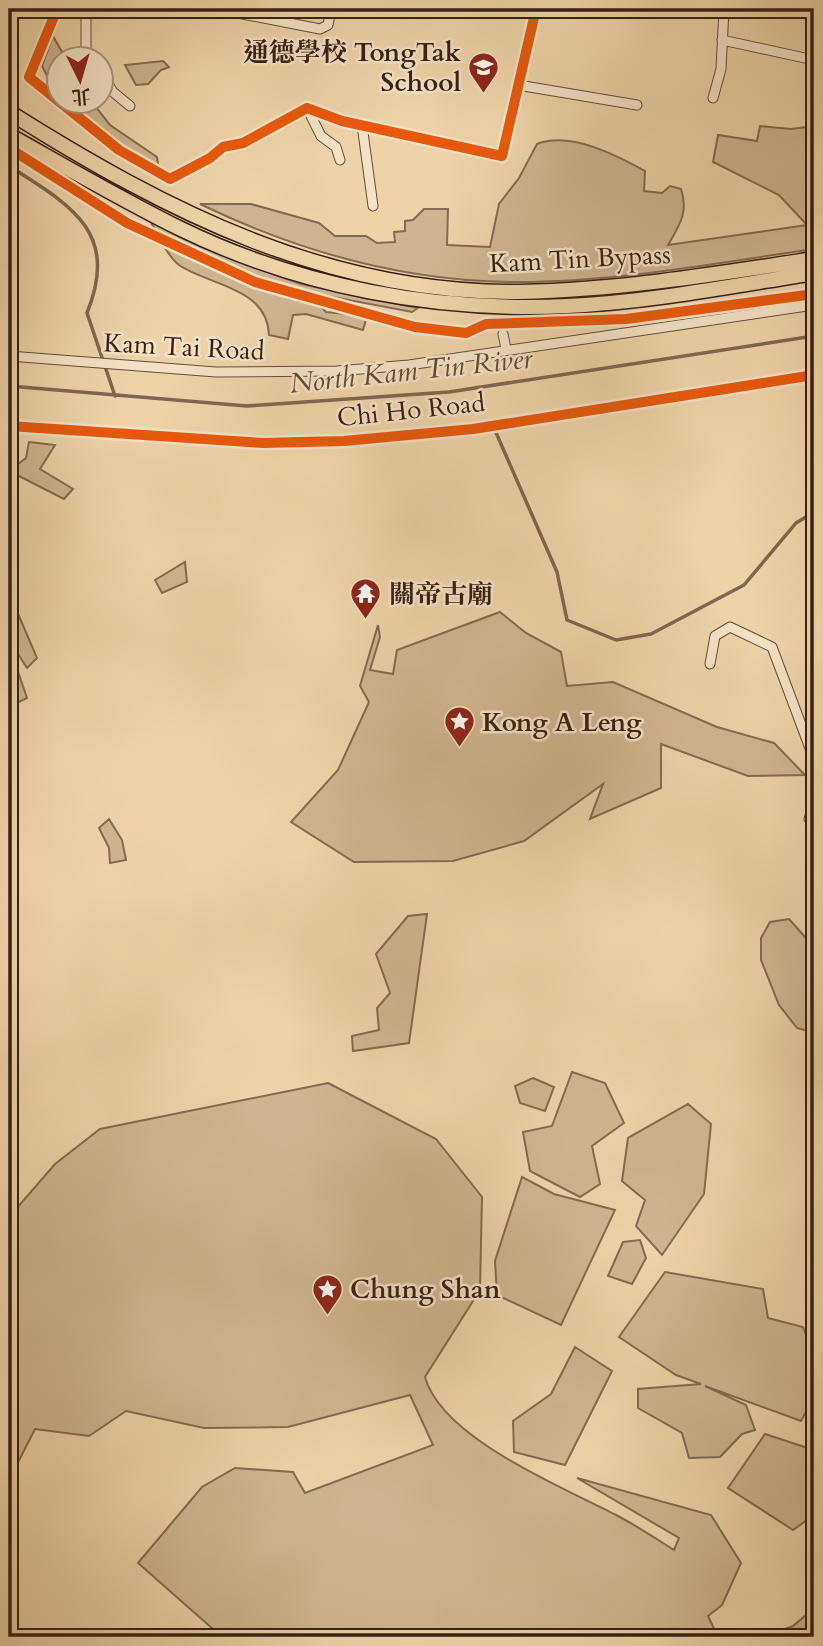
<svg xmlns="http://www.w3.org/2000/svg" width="823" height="1646" viewBox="0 0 823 1646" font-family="Cardo,'Noto Serif TC',serif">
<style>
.green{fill:#cfb58f;stroke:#826b52;stroke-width:2}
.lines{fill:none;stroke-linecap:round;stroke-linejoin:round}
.stream{stroke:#7e674f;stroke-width:3.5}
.minor-casing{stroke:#634e39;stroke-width:11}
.primary-casing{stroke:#352114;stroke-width:17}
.minor{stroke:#f4e2c6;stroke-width:9}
.primary{stroke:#eed3a8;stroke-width:14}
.cycleway-casing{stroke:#f4e2c6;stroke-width:15}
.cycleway{stroke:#e8590c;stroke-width:10}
.labels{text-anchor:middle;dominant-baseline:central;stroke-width:5;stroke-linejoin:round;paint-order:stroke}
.poi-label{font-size:26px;font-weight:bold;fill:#352114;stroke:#f4e2c6;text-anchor:start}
.street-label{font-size:26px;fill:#352114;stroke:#f4e2c6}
.water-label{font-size:28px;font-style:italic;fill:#604a36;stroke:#f4e2c6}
</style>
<rect width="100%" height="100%" fill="#eed3a8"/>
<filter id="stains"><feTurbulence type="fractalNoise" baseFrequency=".00286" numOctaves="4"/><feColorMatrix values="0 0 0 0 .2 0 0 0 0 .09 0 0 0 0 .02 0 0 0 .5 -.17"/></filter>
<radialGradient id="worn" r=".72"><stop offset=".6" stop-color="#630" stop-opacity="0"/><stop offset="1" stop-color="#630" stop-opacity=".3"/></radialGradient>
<path class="green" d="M53,36l13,23 -6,1 -1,39 -17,-33z
M163,61l6,6 -8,3 -13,14 -12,1 -11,-20z
M62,102h30l18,23 47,32 2,14 -39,-23z
M760,126l31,3 23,-3v123c-98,14 -197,33 -296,33 -111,0 -219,-30 -318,-78h51l68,19 16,13h31l11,7 18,-1 -1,-10 11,-1v-10l8,-1 11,-11h24l-1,36 43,2 9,-43 20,-26 18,-34c33,-13 79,11 108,27l-1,20 18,2 8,-7 11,3c8,23 -2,37 -13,56l139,-20 -28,-30 -66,-33 5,-27 39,6z
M149,219l118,53 34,12 117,24 -6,4 -105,-20 19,20 41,4 -4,14 -57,-16 -13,1 -5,24 -19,-4c-2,-48 -59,-49 -90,-70 -12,-9 -22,-33 -30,-46z
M29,442l26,3 -15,24 33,20 -9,10 -55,-28 17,-13z
M185,562l2,20 -25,11 -7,-13z
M500,612l26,21 35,19 6,34 46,-4 104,45 57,16 31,32 -57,1 -87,-32v44l-71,31 13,-35 -79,57 -71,20 -99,1 -63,-40 47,-52 31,-68 -9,-16 18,-61 2,12 -10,33 23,4 4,-24z
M19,616l18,42 -10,10 -18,-28v-17z
M9,657h4l14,41 -18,9z
M109,819l13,21 4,20 -16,3 -1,-15 -10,-20z
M427,914l-18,129 -56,8 -1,-15 27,-6 -2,-22 13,-15 -14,-39 32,-38z
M789,919l16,18 9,-4v100l-17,-5 -18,-23 -18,-45v-22l9,-16z
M572,1072l33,11 19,40 -32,23 8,38 -20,13 -50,-26 -7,-39 29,-6z
M533,1078l21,9 -9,24 -25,-8 -5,-17z
M328,1083l108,56 46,58 -2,93 -55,87c17,62 140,111 193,139 19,10 37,22 56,34l5,-12 -102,-60 134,37 30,48 -19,42 -14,11 10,21h-496l-84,-74 64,-76 33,-19 58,4 12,21 128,-48 -23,-50 -122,32 -84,1 -78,-17 -37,25 -54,-7 -26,51v-263l46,-53 45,-35z
M688,1104l23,20 -7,70 -42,61 -26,-29 9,-26 -23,-19 6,-43z
M522,1177l32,17 61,16 -54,115 -64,-30 -2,-34z
M640,1240l6,18 -14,26 -24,-8 15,-34z
M665,1272l98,17 5,29 35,9c14,35 19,61 -2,94l-96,-35 41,19 9,25 -13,4 -22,23 -31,1 -7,-25 -44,-25v-19l63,-5 -25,-9 -57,-38z
M575,1347l37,24 -47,94 -51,-13 -1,-31 38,-27z
M765,1434l49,16v65l-21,15 -65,-42z
M814,1608v29h-51l30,-11z"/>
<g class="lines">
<path class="stream" d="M9,166c61,39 111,65 78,147l28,83
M9,386l238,20 202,-14 365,-56
M494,428l63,144 10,48 49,20 35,-6 93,-49 52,-62 18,-11"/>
<defs>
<path id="minor" d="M57,9l-28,68 90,73 51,29 40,-21 13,-11 20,-4 64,-35 35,13 160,35 34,-147
M86,9v42l5,9
M222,10l98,19 8,-4 3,-16
M722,40l92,20
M102,75l11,17 17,14
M518,85l119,20
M713,98l8,-29 3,-60
M307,108l14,28 15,11 4,13
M362,125l11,81
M503,334l3,15
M9,356l207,16 121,-1 72,-6 405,-60
M9,426l254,17 81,-2 129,-12 341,-54
M710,664l5,-28 15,-9 42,20 42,112
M814,806l-5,13 5,4"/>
<path id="primary" d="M9,112c157,99 319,182 511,180 99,-2 197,-18 294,-33
M9,135c57,32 113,65 172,94 119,58 254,83 386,77 83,-4 165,-20 247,-33"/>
</defs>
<use href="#minor" class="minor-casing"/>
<use href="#primary" class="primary-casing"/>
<use href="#minor" class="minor"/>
<use href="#primary" class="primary"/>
<defs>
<path id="cycleway" d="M57,9l-28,68 90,73 51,29 40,-21 13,-11 20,-4 64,-35 35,13 160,35 34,-147
M9,148l118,75 128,59 160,45 51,6 20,-9 140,-5 188,-25
M9,426l254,17 81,-2 129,-12 341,-54"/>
</defs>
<use href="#cycleway" class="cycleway-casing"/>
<use href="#cycleway" class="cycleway"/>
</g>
<defs>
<symbol id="school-pin" viewBox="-11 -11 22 30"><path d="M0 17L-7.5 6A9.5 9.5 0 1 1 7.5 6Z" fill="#8f2418" stroke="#f4e2c6"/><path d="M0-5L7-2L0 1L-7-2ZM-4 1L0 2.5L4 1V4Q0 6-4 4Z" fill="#fff"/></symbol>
<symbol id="temple-pin" viewBox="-11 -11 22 30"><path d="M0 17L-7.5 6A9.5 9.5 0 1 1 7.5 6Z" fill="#8f2418" stroke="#f4e2c6"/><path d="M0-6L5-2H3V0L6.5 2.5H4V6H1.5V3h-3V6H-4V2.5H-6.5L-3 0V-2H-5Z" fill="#fff"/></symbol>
<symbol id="sight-pin" viewBox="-11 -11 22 30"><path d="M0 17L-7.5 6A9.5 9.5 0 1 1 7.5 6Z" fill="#8f2418" stroke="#f4e2c6"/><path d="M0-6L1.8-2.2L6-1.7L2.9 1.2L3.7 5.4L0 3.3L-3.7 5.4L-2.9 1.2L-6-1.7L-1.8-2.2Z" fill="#fff"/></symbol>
</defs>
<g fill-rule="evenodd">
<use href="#school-pin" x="466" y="50" width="35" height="47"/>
<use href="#temple-pin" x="348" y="576" width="35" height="47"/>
<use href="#sight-pin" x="442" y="704" width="35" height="47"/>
<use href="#sight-pin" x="310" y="1272" width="35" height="47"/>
</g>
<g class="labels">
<g class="poi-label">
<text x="461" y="52" text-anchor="end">通德學校 TongTak<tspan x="461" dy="30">School</tspan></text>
<text x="389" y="594">關帝古廟</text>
<text x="482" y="722">Kong A Leng</text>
<text x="350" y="1289">Chung Shan</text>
</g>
<g class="street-label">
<text transform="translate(580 259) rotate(-3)">Kam Tin Bypass</text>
<text transform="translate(184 347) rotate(3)">Kam Tai Road</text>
<text transform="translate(411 410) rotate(-6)">Chi Ho Road</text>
</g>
<g class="water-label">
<text transform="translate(411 371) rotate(-6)">North Kam Tin River</text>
</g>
</g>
<rect width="823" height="1646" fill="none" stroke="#eed3a8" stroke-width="35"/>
<rect x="10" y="10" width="802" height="1625" fill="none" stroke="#352114" stroke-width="3.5"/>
<rect x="18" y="18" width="788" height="1611" fill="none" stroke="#352114" stroke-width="2"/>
<g transform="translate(80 80) rotate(175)"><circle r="33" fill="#f4e2c6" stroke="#a8957f" stroke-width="2"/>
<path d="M0-5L12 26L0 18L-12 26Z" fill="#8f2418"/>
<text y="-10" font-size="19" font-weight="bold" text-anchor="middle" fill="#352114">北</text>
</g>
<rect width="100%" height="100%" filter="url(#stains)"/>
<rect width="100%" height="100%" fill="url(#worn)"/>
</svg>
